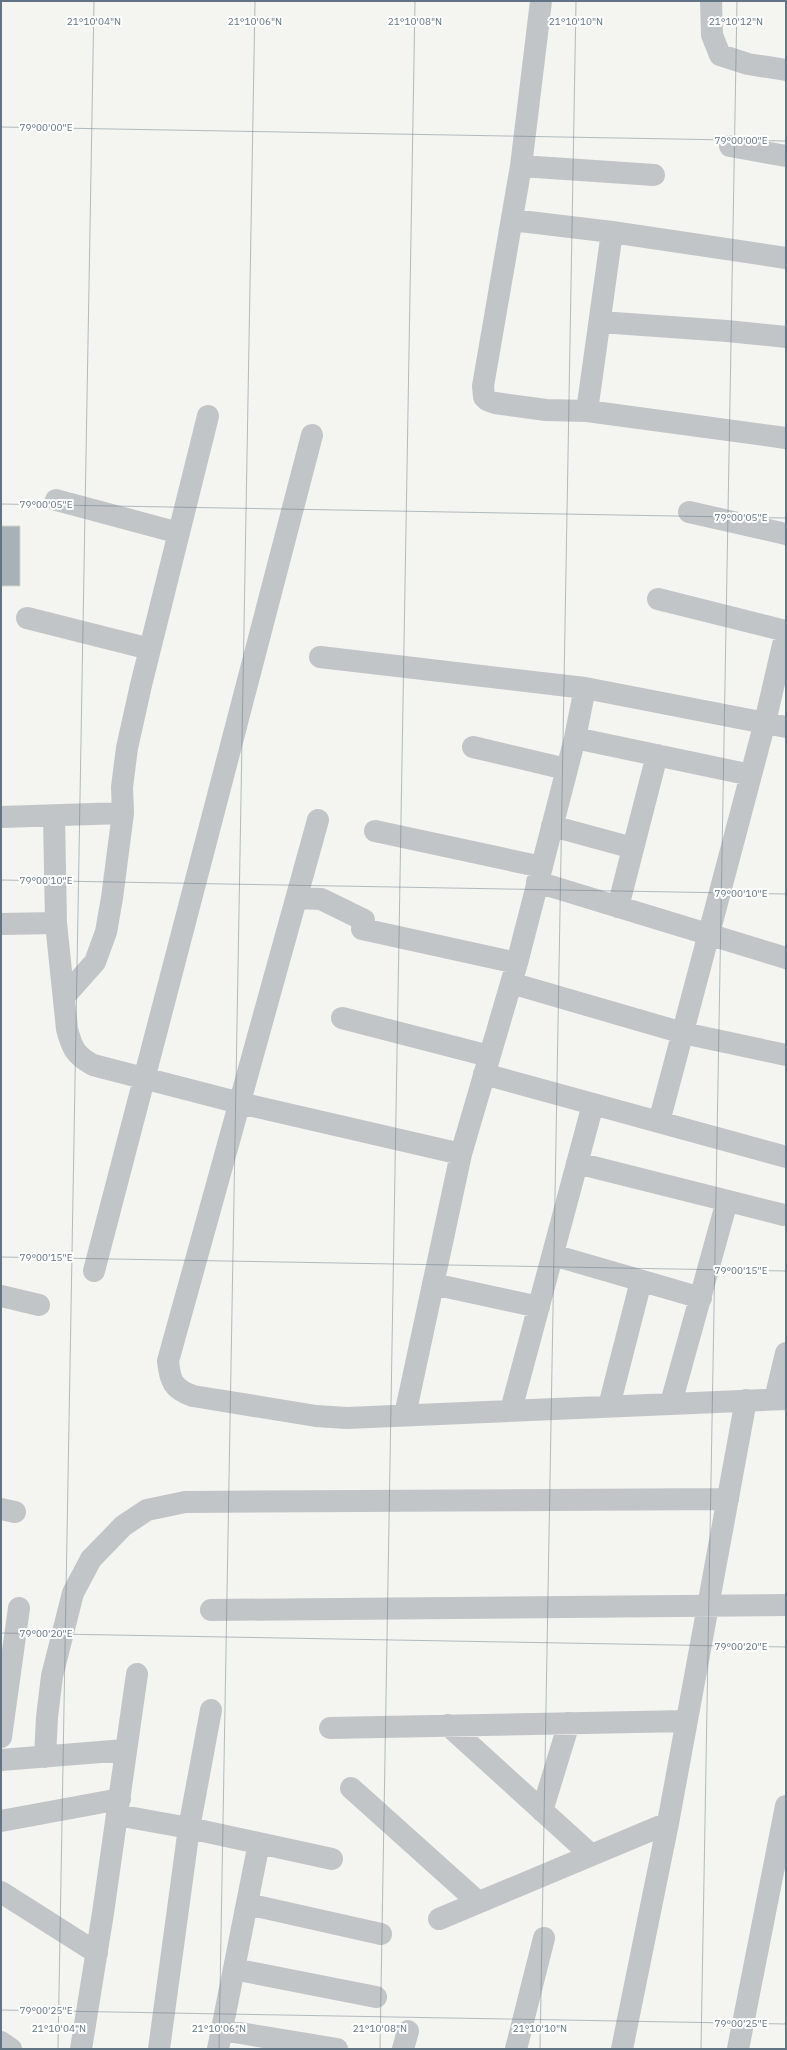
<svg xmlns="http://www.w3.org/2000/svg" width="787" height="2050" viewBox="0 0 787 2050" font-family="'IBM Plex Sans',sans-serif">
<style>
.building{fill:#a8b1b6;stroke:#d5d5d3}
.lines{fill:none;stroke-linecap:round;stroke-linejoin:round}
.minor{stroke:#c1c5c8;stroke-width:22}
.ticks{fill:none;stroke:#617483;stroke-width:1;stroke-opacity:0.45}
.ticks-label{font-size:10px;text-anchor:middle;fill:#617483;stroke:#fff;stroke-width:4;stroke-linejoin:round;paint-order:stroke}
</style>
<rect width="100%" height="100%" fill="#f4f4f0"/>
<path class="building" d="M1,526h19v60h-19z"/>
<g class="lines">
<path class="minor" d="M541,1l-20,165 -38,220 1,11 3,3 8,3 51,7 41,1 199,27
M711,1l1,34 8,20 28,9 38,6
M730,146l56,10
M521,166l133,9
M512,220l100,12 174,26
M600,322l127,9 59,6
M587,411l25,-179
M56,500l123,33
M689,512l97,22
M658,599l128,32
M27,618l123,31
M320,657l265,31 201,39
M575,738l176,37
M473,747l93,22
M54,816l2,107 11,106c5,19 8,26 26,36l147,38 221,51
M1,817l122,-4
M318,820l-150,541c2,20 5,28 25,35l123,20 31,2 439,-19
M552,826l81,22
M375,831l167,36
M537,882l249,76
M297,898l24,1 43,21
M618,907l39,-152
M1,924l55,-1
M362,929l155,34
M511,983l172,50 103,22
M64,997l31,-35 11,-30 6,-34 11,-85 -1,-26 5,-39 14,-63 67,-269
M342,1018l147,38
M484,1074l302,83
M659,1122l106,-400 21,-90
M577,1163l207,52
M553,1255l148,43
M94,1271l218,-836
M433,1284l106,23
M1,1296l38,9
M775,1399l11,-46
M671,1403l56,-202
M609,1406l32,-125
M511,1410l82,-306
M405,1415l56,-261 56,-191 58,-225 10,-50
M1,1509l14,3
M211,1610l575,-5
M448,1725l143,130
M330,1728l357,-7
M1,1737l18,-129
M45,1757l2,-40 5,-41 21,-83 18,-34 32,-33 24,-16 38,-8 543,-3
M1,1760l124,-10
M351,1788l127,114
M542,1811l27,-88
M117,1815l72,13 143,31
M1,1821l119,-22
M1,1892l96,61
M247,1904l134,30
M439,1919l229,-96
M234,1969l142,28
M222,2030l115,19
M1,2042l10,7
M81,2049l22,-136 34,-239
M159,2049l30,-221 22,-118
M218,2049l41,-206
M403,2049l5,-18
M516,2049l28,-111
M622,2049l46,-226 78,-423
M738,2049l48,-243"/>
</g>
<path class="ticks" d="M1,127l785,14M1,504l785,14M1,880l785,14M1,1257l785,14M1,1633l785,14M1,2010l785,14M58,2049l36,-2048M219,2049l36,-2048M380,2049l35,-2048M540,2049l36,-2048M701,2049l36,-2048"/>
<g class="ticks-label">
<text x="94" y="25">21°10'04"N</text>
<text x="255" y="25">21°10'06"N</text>
<text x="415" y="25">21°10'08"N</text>
<text x="576" y="25">21°10'10"N</text>
<text x="736" y="25">21°10'12"N</text>
<text x="46" y="131">79°00'00"E</text>
<text x="741" y="144">79°00'00"E</text>
<text x="46" y="508">79°00'05"E</text>
<text x="741" y="521">79°00'05"E</text>
<text x="46" y="884">79°00'10"E</text>
<text x="741" y="897">79°00'10"E</text>
<text x="46" y="1261">79°00'15"E</text>
<text x="741" y="1274">79°00'15"E</text>
<text x="46" y="1637">79°00'20"E</text>
<text x="741" y="1650">79°00'20"E</text>
<text x="46" y="2014">79°00'25"E</text>
<text x="741" y="2027">79°00'25"E</text>
<text x="59" y="2032">21°10'04"N</text>
<text x="219" y="2032">21°10'06"N</text>
<text x="380" y="2032">21°10'08"N</text>
<text x="540" y="2032">21°10'10"N</text>
</g>
<rect width="787" height="2050" fill="none" stroke="#617483" stroke-width="4"/>
</svg>
